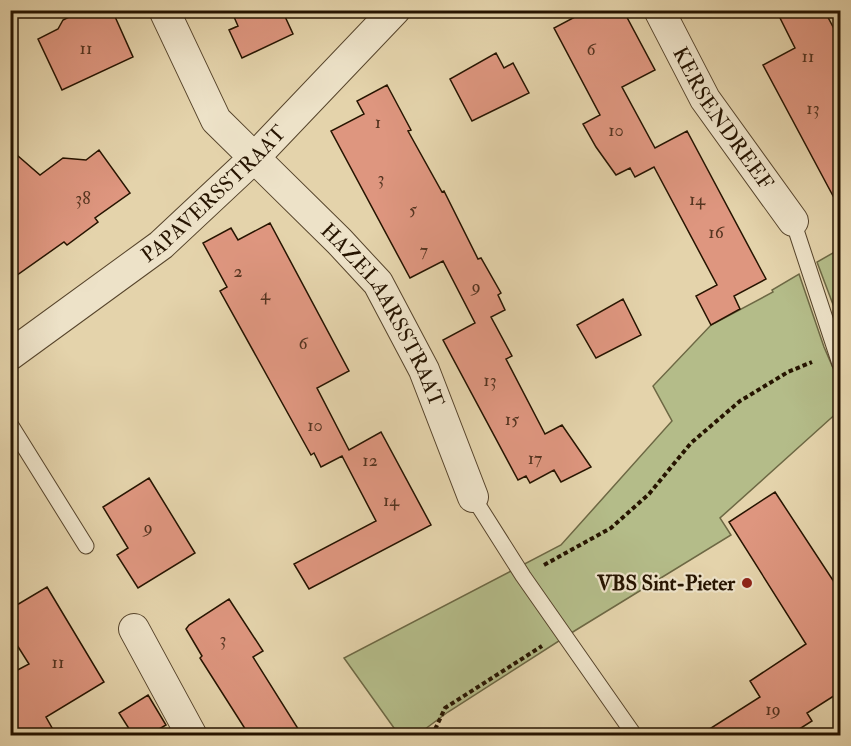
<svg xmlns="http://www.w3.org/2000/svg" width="851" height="746" viewBox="0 0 851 746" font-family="'IM FELL Double Pica',serif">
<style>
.green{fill:#b4bc89;stroke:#6d6844;stroke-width:1.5}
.building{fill:#de967f;stroke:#261400;stroke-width:1.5}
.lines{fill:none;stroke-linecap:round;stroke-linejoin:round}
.service-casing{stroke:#56442b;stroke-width:17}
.minor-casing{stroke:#56442b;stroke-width:32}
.path{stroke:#261400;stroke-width:4;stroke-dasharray:4.5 3;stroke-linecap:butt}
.service{stroke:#ede2c8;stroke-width:15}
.minor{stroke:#ede2c8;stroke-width:30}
.poi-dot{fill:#8f2418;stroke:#ede2c8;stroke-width:2}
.labels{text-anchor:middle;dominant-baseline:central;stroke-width:4.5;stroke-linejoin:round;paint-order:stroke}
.number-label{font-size:18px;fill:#543420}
.street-label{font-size:21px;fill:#261400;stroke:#ede2c8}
.poi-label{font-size:21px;font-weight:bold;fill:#261400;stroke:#ede2c8;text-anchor:end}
</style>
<rect width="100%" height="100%" fill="#e4d3ab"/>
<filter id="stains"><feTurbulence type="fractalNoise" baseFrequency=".00333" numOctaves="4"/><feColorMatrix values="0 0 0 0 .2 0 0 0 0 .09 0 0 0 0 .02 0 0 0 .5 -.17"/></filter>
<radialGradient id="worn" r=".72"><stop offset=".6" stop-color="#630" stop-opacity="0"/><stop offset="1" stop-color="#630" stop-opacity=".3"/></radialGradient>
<path class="green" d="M840,249v74l-23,-61z
M799,274l25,73 16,37v26l-120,108 11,17 -155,95 -128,82 -31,23h-18l-55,-77 217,-113 111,-124 -19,-35 58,-61 62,-33 -1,-2z"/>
<path class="building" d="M83,10h29l21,47 -71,33 -24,-51 20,-10 5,-9z
M231,10h51l11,24 -51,24 -13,-28 9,-4z
M588,10h35l32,60 -33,17 33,61 32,-17 79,148 -32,17 6,13 -29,16 -15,-29 21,-11 -63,-118 -19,10 -5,-9 -14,7 -20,-28 -13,-23 17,-9 -46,-87z
M776,10h48l16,30v169l-77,-144 32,-17z
M496,53l8,15 9,-5 16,30 -57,28 -22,-42z
M387,85l24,45 -3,1 34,61 2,-1 34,68 3,-1 20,35 -3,2 7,15 -14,7 21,39 -6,3 39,75 17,-9 29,42 -30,15 -7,-12 -24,13 -4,-7 -8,4 -75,-140 32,-17 -32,-62 -33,17 -79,-147 33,-17 -7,-13z
M10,149l30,26 23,-17 23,2 13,-10 31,43 -35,25 3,4 -31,23 -3,-3 -54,38z
M270,223l79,148 -32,17 32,62 32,-18 50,93 -122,64 -15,-25 82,-43 -34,-65 -21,11 -7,-14 -3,2 -91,-164 7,-4 -24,-44 28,-15 7,12z
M623,299l18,36 -45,23 -19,-33z
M149,478l46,75 -57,35 -21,-33 11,-7 -25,-41z
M775,492l65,99v101l-33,21 5,8 -22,14h-90l60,-38 -10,-16 56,-37 -77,-122z
M47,587l57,95 -58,35 10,18h-46v-61l19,-10 -19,-30v-25z
M229,599l34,52 -10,6 49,78h-53l-49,-77 2,-2 -16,-27 3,-4z
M148,695l18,30 -17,10h-16l-14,-22z"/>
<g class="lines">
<defs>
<path id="service" d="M793,221l47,143
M10,424l76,122
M473,497l50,79 112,160"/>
<g id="minor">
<path id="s1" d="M164,10l52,110 123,121 39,42 46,87 49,127"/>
<path id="s2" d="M659,10l46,89 88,122"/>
<path id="s3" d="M10,355l151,-110 93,-87 141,-148"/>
<path d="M134,629l58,107"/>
</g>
</defs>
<use href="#service" class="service-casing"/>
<use href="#minor" class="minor-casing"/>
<path class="path" d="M544,565l67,-37 38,-34 42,-51 49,-42 48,-29 24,-10
M432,736l13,-28 97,-62"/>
<use href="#service" class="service"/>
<use href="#minor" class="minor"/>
</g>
<circle class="poi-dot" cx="747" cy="583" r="6"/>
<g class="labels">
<g class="number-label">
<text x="86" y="48">11</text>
<text x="591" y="49">6</text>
<text x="808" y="56">11</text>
<text x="813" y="108">13</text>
<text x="378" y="122">1</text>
<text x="616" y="130">10</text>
<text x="381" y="178">3</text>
<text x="83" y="198">38</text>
<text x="697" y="199">14</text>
<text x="413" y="209">5</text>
<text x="716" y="232">16</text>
<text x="424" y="250">7</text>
<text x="238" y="271">2</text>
<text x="476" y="286">9</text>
<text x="265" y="294">4</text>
<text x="303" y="343">6</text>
<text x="490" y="380">13</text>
<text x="512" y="419">15</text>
<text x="315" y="425">10</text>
<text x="535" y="458">17</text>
<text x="370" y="460">12</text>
<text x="391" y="500">14</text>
<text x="148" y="527">9</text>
<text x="223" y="639">3</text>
<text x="58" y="662">11</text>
<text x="773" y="709">19</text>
</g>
<g class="street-label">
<text stroke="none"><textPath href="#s2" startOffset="126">KERSENDREEF</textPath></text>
<text stroke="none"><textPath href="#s3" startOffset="260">PAPAVERSSTRAAT</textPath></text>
<text stroke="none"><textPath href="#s1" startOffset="381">HAZELAARSSTRAAT</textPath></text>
</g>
<g class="poi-label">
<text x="735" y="583">VBS Sint-Pieter</text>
</g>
</g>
<rect width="851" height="746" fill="none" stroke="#e4d3ab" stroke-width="36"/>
<rect x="12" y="12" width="827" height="722" fill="none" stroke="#261400" stroke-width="3"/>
<rect x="18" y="18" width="815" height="710" fill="none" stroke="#261400" stroke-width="1.5"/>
<rect width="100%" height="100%" filter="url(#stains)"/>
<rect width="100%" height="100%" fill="url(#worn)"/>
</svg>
